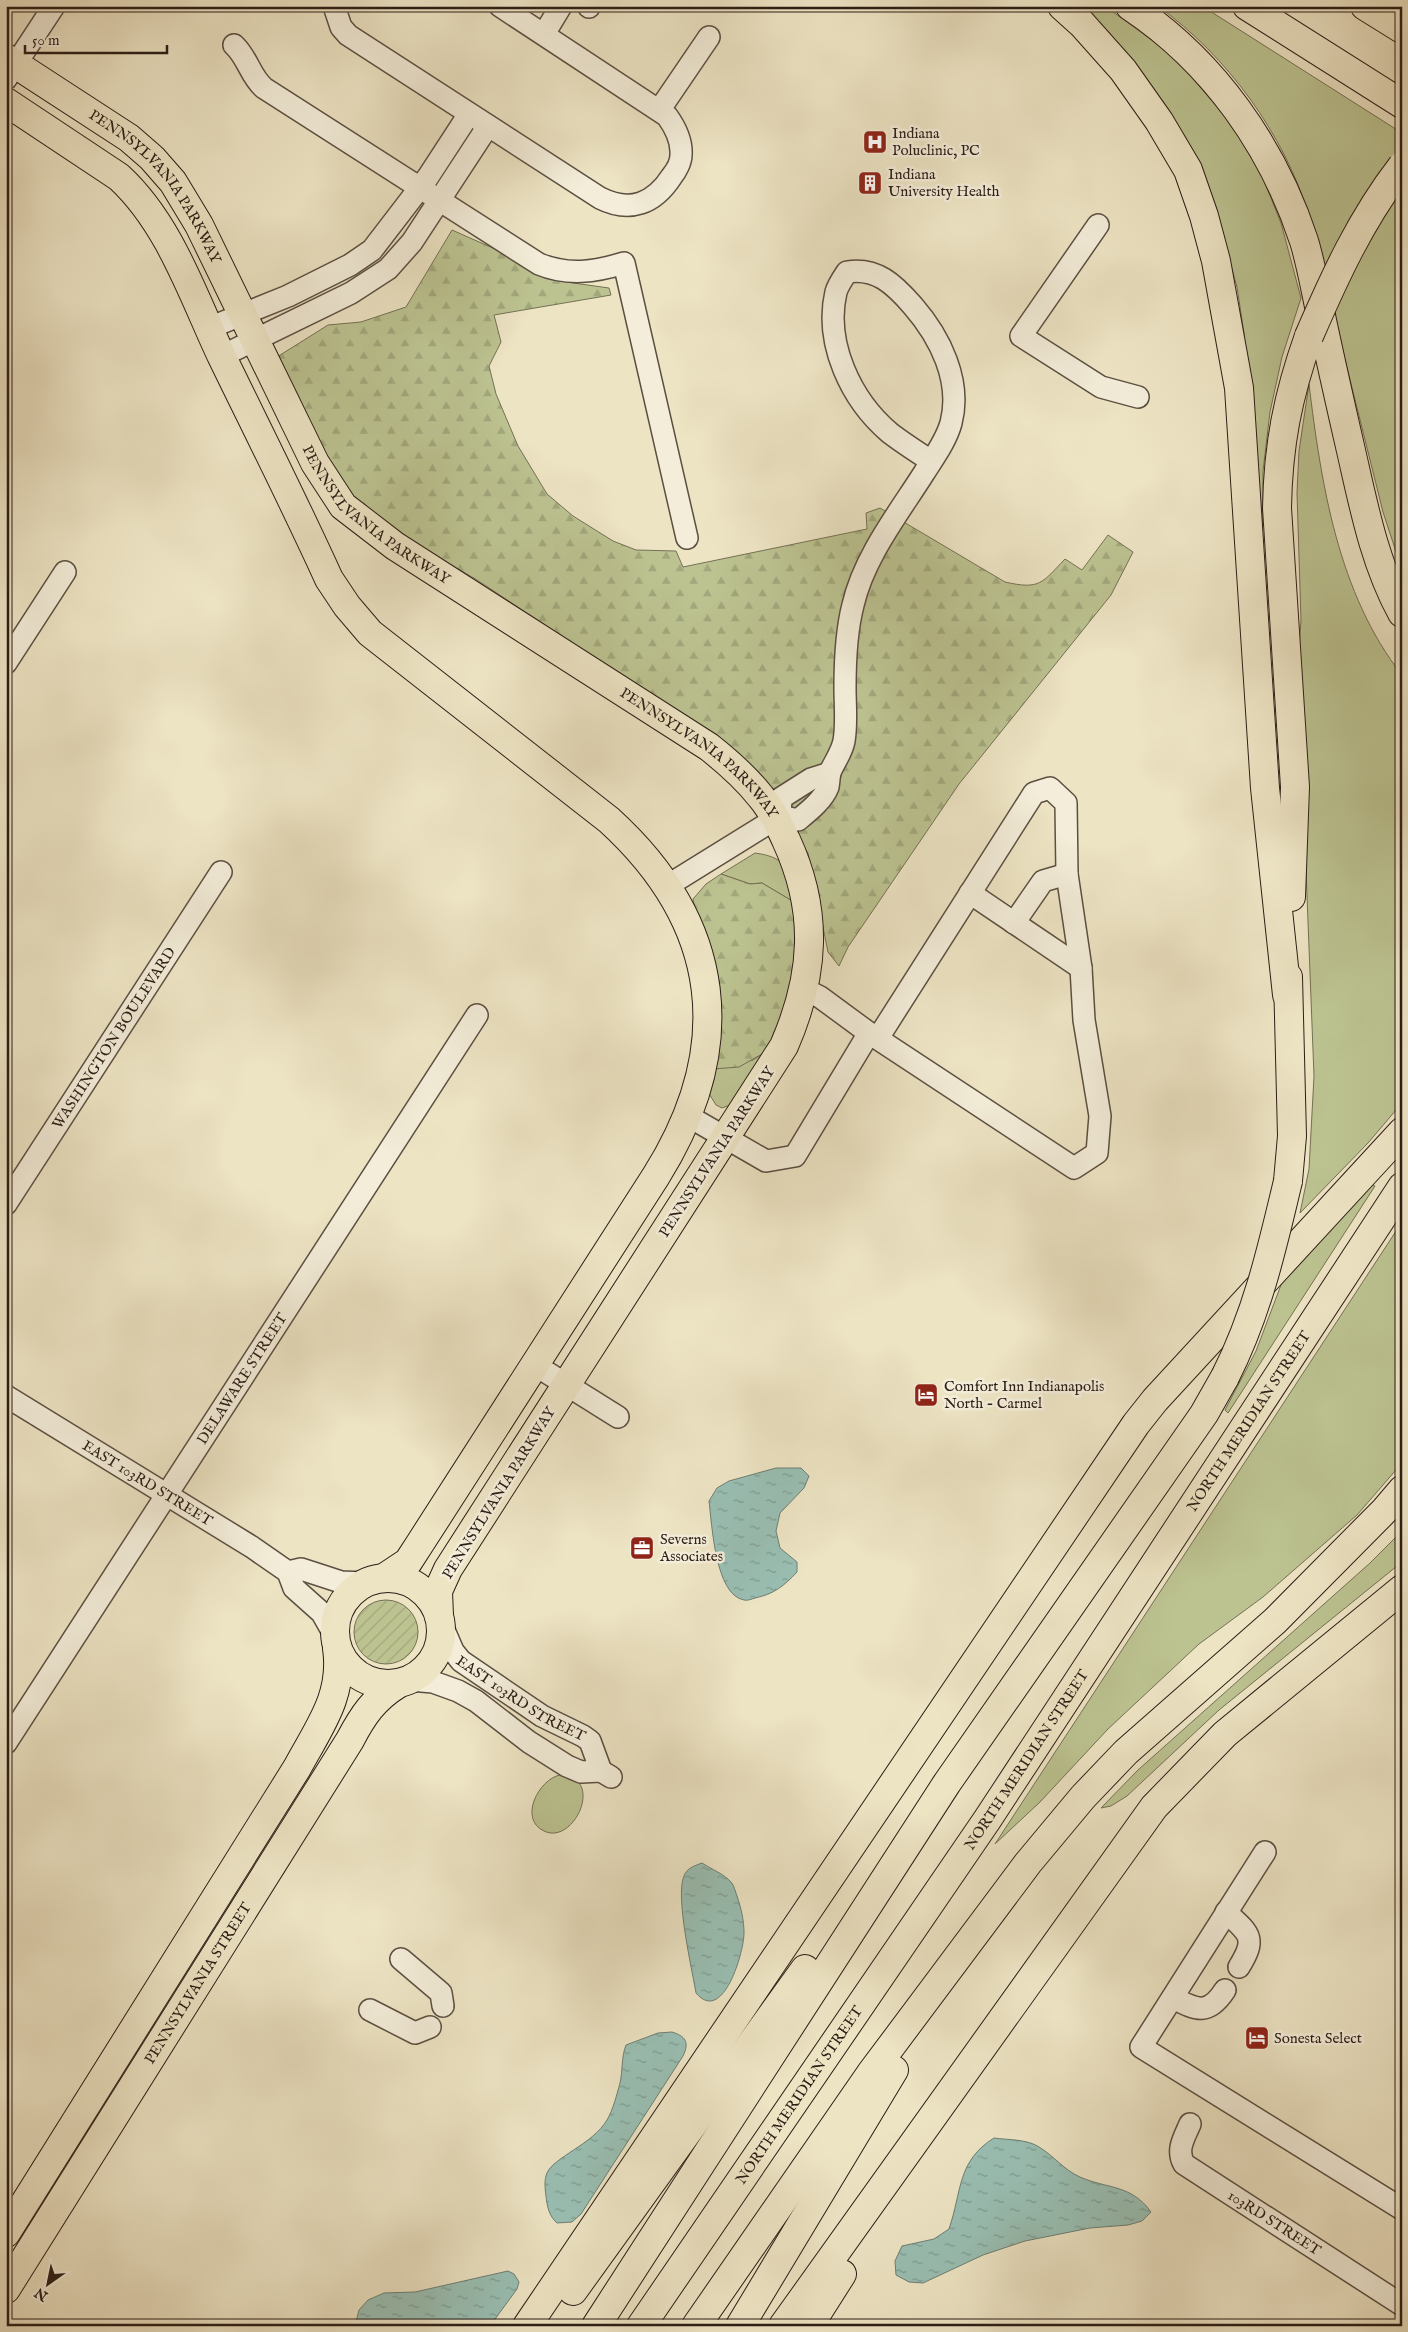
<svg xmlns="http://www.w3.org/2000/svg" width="1408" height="2332" viewBox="0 0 1408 2332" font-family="'IM FELL English',serif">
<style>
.grass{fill:#bcc391;stroke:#747054}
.forest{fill:url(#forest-firs);stroke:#747054}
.garden{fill:url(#garden-furrows);stroke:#747054}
.water{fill:url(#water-ripples);stroke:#6d7e74}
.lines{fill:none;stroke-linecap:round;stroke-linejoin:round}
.minor-casing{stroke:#5c4f42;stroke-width:24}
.major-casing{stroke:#2c1d16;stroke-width:30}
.highway-casing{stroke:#2c1d16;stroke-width:30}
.minor{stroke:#f3edd9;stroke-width:21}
.major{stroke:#ede4c4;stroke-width:28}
.highway{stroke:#ede4c4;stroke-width:28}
.highway-bridge-casing{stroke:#2c1d16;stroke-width:30;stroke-linecap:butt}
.highway-bridge{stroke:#ede4c4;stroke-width:28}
.labels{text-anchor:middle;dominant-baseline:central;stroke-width:5;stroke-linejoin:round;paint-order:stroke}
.poi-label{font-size:15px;fill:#2c1d16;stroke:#f3edd9;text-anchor:start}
.street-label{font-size:15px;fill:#2c1d16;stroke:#f3edd9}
</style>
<defs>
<pattern id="forest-firs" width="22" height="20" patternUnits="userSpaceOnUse" patternTransform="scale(1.25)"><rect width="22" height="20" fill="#bcc391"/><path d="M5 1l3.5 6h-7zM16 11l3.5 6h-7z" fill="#a2a77c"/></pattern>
<pattern id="garden-furrows" width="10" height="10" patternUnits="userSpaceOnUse" patternTransform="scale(1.25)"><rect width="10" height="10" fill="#bcc391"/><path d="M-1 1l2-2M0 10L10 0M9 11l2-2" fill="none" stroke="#a2a77c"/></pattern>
<pattern id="water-ripples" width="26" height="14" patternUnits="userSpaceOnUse" patternTransform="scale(1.25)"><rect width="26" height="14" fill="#99bfb3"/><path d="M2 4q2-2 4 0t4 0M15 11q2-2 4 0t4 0" fill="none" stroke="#7d9b91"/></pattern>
</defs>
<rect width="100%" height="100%" fill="#ede4c4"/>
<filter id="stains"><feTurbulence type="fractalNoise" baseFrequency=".004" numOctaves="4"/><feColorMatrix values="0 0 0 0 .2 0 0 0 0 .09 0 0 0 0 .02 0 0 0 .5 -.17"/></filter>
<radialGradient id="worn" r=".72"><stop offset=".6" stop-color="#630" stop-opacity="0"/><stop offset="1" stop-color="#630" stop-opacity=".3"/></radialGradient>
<path class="grass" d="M1079,6h26l63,46 19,20 44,51 16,27 16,28 18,45 20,75 -19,59 -12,55 -7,59v55h-4l-15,-193 -7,-46 -23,-82z
M1158,6h44l200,127v437l-19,-58 -74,-297c-26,-82 -81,-158 -151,-209z
M1309,384c12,99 29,210 93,291v428l-34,40 -68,70 9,-44 5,-93 -16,-413 3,-43 -4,-127 2,-42z
M755,853c36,5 31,18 39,49l-32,-19 -12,1 -29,-10z
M769,1050l-36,54 -11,4 -6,-3 -8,-13 5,-23 40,-9z
M1371,1185l4,1 -147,227 -3,-3 31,-59 28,-74z
M1402,1222v241l-45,52 -94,82 -64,47 -91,85 -68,73 -45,42z
M1402,1531v31l-183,148 -92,86 -16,10 -10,2 37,-38 232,-207z
M560,1775c46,1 14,71 -16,56 -26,-12 -5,-52 16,-56z"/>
<path class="forest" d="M452,230l61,27 46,24 50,7 2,7 -117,20 7,27 -12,24 7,28 22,52 29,48 26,22 40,25 23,9 40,1 7,16 184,-38 -1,-16 14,-5 125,74c35,8 37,1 60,-23l17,11 26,-35 25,17 -22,43 -152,189 -111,163 -9,19 -11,-14 -20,-99 -63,-92 -47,-35 -221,-146 -103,-60 -14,-11 -42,-67 -41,-85 51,-32 33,-3 45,-15z
M721,874l29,10 12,-1 32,19 5,41 -14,70 -16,37 -30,17 -26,2c5,-32 12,-64 4,-97 -7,-25 -22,-47 -24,-73l13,-15z"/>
<path class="garden" d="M354 1632a32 32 0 1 1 64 0a32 32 0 1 1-64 0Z"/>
<path class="water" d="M776,1468h25l8,8 -5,12 -24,25 -4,18 4,17 17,14v10c-13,14 -23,22 -42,26 -3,1 -8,3 -11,2 -29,-5 -32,-76 -35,-99l8,-13 12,-7z
M702,1863c9,6 22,11 29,19 3,3 4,9 6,14 4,12 7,24 7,37 0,19 -21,92 -48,60 -4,-24 -21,-97 -12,-117 3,-8 10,-10 18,-13z
M672,2032c13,4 18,10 11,24l-102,158 -9,8 -15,1c-8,-7 -10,-17 -11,-27 -1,-8 -2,-16 1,-23 7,-16 46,-29 60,-53 6,-10 10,-26 13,-37 3,-13 1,-25 6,-38l32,-12z
M994,2138c14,2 33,1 45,9 15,9 25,23 41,30 27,12 51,7 71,35l-9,9 -14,4 -38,3 -65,13 -42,14 -60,28 -14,-1 -13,-7 -1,-14 7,-15 32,-7 15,-10c13,-38 8,-68 45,-91z
M508,2271l6,3 5,8 -2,7 -27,37h-135l4,-16 9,-10 16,-7 31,-1z"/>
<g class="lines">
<defs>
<g id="minor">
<path d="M334,6l7,21 7,8 252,163c30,15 54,6 72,-22 4,-5 9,-14 9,-21 1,-14 -6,-28 -14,-39l-167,-110"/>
<path d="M589,7v-1"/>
<path d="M544,34l17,-28"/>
<path d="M234,45c14,13 16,31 30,43l275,176c29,12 56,8 85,-1l63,275"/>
<path d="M6,79l48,-73"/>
<path d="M660,109l49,-72"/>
<path d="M1098,225l-77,111 80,51 37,10"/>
<path d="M209,328l79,-32 62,-31 22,-15 56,-73 41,-63"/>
<path d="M222,356l129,-63 37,-24 24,-27 76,-116"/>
<path d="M6,663l59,-91"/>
<path d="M780,816l1,-18 30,-19 19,-6"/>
<path d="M667,886l113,-70 18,4c11,-9 25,-20 30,-33 1,-5 1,-11 2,-15 5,-11 12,-20 14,-31 3,-17 1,-36 1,-53 0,-28 1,-56 8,-83 11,-48 45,-91 71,-132 10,-16 22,-32 27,-50 11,-42 -11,-86 -38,-117 -19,-22 -37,-39 -66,-34 -4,6 -9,13 -11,20 -12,51 15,108 54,141 13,10 27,19 41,28"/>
<path d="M970,893l111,75"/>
<path d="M1014,923l29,-42 24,-7"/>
<path d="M804,989l16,8 49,36 205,135 23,-15 3,-37 -16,-96 -3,-52 -14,-94 -1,-71 -16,-15 -16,5 -156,245"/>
<path d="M688,1116l78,45 29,-5 74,-123"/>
<path id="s1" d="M6,1204l215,-332"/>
<path d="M535,1365l83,52"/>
<path id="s2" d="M6,1396l246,151 36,25 6,16 28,25 13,23"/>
<path d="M288,1572l13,-3 40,13 24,1"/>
<path id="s3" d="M441,1623l12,28 8,10 81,55 41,20 7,5 11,30 10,6"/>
<path d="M410,1680l23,2 25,9 18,10 53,41 38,24 14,6 20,-1"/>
<path id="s4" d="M6,1743l471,-728"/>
<path d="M1265,1852l-124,195 261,162"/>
<path d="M1226,1912c24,22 31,26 13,55"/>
<path d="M401,1959l40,34 2,13"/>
<path d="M1173,1998c24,12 35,18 52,-8"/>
<path d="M370,2010l45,23 15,-6"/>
<path id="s5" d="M1190,2124c-6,14 -14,26 -6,40l218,141"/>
</g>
<g id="major">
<path id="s6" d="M6,58l123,80 23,20 21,24 26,43 116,238 28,43 52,40 314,201c19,15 37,31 52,50 11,13 18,27 25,43 33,71 29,135 -2,206l-336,523 -10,22 1,25"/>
<path d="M6,102l113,75c51,47 74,119 103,180 36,74 73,147 107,222l18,27 23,27 239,187c114,104 128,227 47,356l-237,369 -11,17 -24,16"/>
<circle cx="388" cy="1631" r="53"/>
<path d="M6,2233l291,-465c22,-41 47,-72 40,-120"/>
<path id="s7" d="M6,2289l344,-549c13,-25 24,-41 48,-56"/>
</g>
<g id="highway">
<path d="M1062,6l20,18 41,46 36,51 29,49 16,46 12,45 23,127 26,400 22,207"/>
<path d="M1130,6c84,56 143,141 174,235 7,23 11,47 16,70 10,48 21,96 32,144 12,53 23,109 50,158"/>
<path d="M1247,6l155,98"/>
<path d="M1365,6l37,23"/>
<path d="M1291,897l4,-110 -18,-279c1,-63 11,-113 32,-172"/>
<path d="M1288,977l4,159 -4,45"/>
<path d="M573,2291l232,-322"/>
<path d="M527,2326l609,-902 19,-24 247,-268"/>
<path d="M596,2326l351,-543 257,-369 21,-37"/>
<path id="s8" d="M641,2326l346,-506 415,-633"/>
<path d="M696,2326l175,-253 157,-210 55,-66 43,-45 149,-131 110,-111 17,-20"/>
<path d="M740,2326l154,-256"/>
<path d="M783,2326l371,-519 71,-73 177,-145"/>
<path d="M809,2326l33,-52"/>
</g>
</defs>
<use href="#minor" class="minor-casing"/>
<use href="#major" class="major-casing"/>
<use href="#highway" class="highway-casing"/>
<use href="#minor" class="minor"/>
<use href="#major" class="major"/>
<use href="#highway" class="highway"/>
<defs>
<path id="highway-bridge" d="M1309,336c26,-60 52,-117 93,-170
M1225,1377c32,-63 47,-128 63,-196"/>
</defs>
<use href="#highway-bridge" class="highway-bridge-casing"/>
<use href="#highway-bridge" class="highway-bridge"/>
</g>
<defs>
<symbol id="hospital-square" viewBox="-11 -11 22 22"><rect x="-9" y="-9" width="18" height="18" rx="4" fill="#8f2418" stroke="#f3edd9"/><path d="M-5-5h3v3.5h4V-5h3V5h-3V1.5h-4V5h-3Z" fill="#fff"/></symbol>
<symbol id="building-square" viewBox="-11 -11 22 22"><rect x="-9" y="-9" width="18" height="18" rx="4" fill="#8f2418" stroke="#f3edd9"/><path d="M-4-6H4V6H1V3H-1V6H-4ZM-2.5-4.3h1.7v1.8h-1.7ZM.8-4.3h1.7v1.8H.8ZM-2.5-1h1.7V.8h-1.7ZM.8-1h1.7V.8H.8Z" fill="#fff"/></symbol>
<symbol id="hotel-square" viewBox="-11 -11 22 22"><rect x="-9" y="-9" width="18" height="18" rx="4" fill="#8f2418" stroke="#f3edd9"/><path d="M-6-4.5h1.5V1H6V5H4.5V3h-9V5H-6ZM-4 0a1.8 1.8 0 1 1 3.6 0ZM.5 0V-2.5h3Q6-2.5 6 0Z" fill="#fff"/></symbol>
<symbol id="office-square" viewBox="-11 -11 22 22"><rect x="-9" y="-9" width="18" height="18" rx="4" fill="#8f2418" stroke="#f3edd9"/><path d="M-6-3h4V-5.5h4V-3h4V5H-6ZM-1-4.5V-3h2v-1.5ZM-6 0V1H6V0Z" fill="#fff"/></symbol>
</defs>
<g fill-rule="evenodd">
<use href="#hospital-square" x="861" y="128" width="28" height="28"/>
<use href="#building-square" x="856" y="169" width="28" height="28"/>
<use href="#hotel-square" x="912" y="1381" width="28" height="28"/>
<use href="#office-square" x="628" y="1534" width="28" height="28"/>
<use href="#hotel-square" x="1243" y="2024" width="28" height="28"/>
</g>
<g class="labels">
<g class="poi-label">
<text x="892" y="133">Indiana<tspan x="892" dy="17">Poluclinic, PC</tspan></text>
<text x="888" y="174">Indiana<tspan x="888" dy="17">University Health</tspan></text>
<text x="944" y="1386">Comfort Inn Indianapolis<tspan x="944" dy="17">North - Carmel</tspan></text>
<text x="660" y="1539">Severns<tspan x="660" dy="17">Associates</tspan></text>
<text x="1274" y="2038">Sonesta Select</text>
</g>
<g class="street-label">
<text stroke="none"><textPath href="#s6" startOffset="201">PENNSYLVANIA PARKWAY</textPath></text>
<text stroke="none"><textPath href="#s6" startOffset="605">PENNSYLVANIA PARKWAY</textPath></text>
<text stroke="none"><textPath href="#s6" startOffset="1010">PENNSYLVANIA PARKWAY</textPath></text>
<text stroke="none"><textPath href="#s1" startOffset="198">WASHINGTON BOULEVARD</textPath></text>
<text transform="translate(717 1152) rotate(-57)">PENNSYLVANIA PARKWAY</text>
<text stroke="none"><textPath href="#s4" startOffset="434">DELAWARE STREET</textPath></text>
<text stroke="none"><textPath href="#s8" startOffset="1090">NORTH MERIDIAN STREET</textPath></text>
<text stroke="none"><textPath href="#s2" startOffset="166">EAST 103RD STREET</textPath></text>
<text transform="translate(499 1493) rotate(-58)">PENNSYLVANIA PARKWAY</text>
<text stroke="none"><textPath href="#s3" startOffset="114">EAST 103RD STREET</textPath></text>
<text stroke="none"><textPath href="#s8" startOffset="685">NORTH MERIDIAN STREET</textPath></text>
<text stroke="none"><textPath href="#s7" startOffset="361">PENNSYLVANIA STREET</textPath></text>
<text stroke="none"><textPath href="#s8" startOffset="280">NORTH MERIDIAN STREET</textPath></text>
<text stroke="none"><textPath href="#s5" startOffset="150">103RD STREET</textPath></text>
</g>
</g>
<rect width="1408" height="2332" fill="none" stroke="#ede4c4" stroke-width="25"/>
<rect x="8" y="8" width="1393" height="2317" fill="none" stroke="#2c1d16" stroke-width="2.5"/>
<rect x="12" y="12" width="1383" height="2307" fill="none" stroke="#2c1d16"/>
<g transform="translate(48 2284) rotate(213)" stroke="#f3edd9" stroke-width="4" paint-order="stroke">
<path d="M0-4L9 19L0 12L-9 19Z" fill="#2c1d16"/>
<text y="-8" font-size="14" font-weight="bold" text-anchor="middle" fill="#2c1d16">N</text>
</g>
<path d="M25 45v8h142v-8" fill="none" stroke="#2c1d16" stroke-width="2.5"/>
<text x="32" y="45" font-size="15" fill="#2c1d16" stroke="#f3edd9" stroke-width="4" paint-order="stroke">50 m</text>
<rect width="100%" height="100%" filter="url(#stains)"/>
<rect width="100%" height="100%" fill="url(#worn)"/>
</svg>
